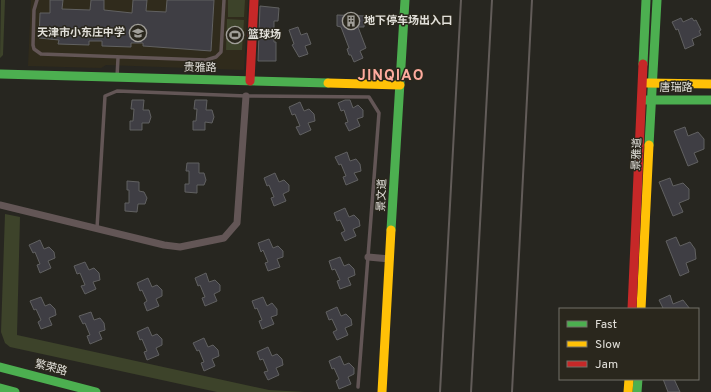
<svg xmlns="http://www.w3.org/2000/svg" width="711" height="392" viewBox="0 0 711 392" font-family="Overpass,'Noto Sans SC',sans-serif">
<style>
.built{fill:#302b1c}
.green{fill:#3d432a}
.building{fill:#3f3e44;stroke:#616161}
.lines{fill:none;stroke-linecap:round;stroke-linejoin:round}
.lane{stroke:#635656;stroke-width:3.5}
.street{stroke:#635656;stroke-width:7}
.fast{stroke:#4caf50;stroke-width:9}
.slow{stroke:#ffc107;stroke-width:9}
.jam{stroke:#c62828;stroke-width:9}
.rail{stroke:#625c59;stroke-width:2}
.labels{text-anchor:middle;dominant-baseline:central;stroke-width:3;stroke-linejoin:round;paint-order:stroke}
.poi-label{font-size:11px;font-weight:bold;fill:#e1dfd9;stroke:#2a271d;text-anchor:start}
.street-label{font-size:11px;fill:#e1dfd9;stroke:#2a271d}
.district-label{font-size:15px;font-weight:bold;letter-spacing:1px;fill:#feab9e;stroke:#2a271d}
</style>
<rect width="100%" height="100%" fill="#272620"/>
<path class="built" d="M31,0h217l-4,70 -138,-5 -5,3 -73,-2z"/>
<path class="green" d="M1,0h4l-2,55 -3,3z
M228,0h17l-1,17h-16z
M227,19l17,1 -2,30h-16z
M5,214l15,3 -3,118 252,55 36,2h-88l-207,-45 -5,-4 -4,-11z"/>
<path class="building" d="M50,0h13l-1,9 28,1 1,-10h13v10l28,3 1,-13h14l-1,11 20,1 1,-12h47l-3,51 -68,-5v-3h-12v4l-29,-1v-5h-13v4l-31,-1 1,-4 -20,-2 1,-25h10z
M260,6l19,2 -1,13h-4v21h2v19h-18z
M337,15l28,1 -1,11h-6l8,21 -6,3 3,7 -9,4 -3,-7h-2l-2,-6 2,-1 -8,-21 -4,-1z
M681,18l2,4 9,-4 2,3 2,-1 5,10 -2,1 2,4 -9,4 2,6 -9,4 -7,-20 -2,1 -4,-8z
M298,27l3,8 6,-2 4,11 -6,2 3,8 -9,3 -7,-12 2,-1 -5,-14z
M132,100h12l-1,10h6l2,7 -2,6h-7v7h-12v-9h3l1,-12h-3z
M195,100h12l-1,10h6l2,7 -2,6 -7,-1v8h-12v-9h3l1,-12h-3z
M345,100h5l3,8 5,-3 5,5v7l-6,2 3,7 -11,5 -4,-8 3,-1 -4,-12 -3,1 -3,-8z
M300,102l4,9 5,-2 5,5 1,7 -7,2 3,7 -11,5 -4,-8 4,-1 -5,-12 -3,1 -3,-8z
M685,127l3,9 10,-4 6,7v10l-10,4 4,9 -10,4 -14,-35z
M347,152l3,9 6,-2 4,5 1,7 -7,2 4,7 -12,5 -3,-8 3,-1 -5,-12 -2,1 -4,-8z
M187,163h12v10h5l2,7 -2,5h-7v8l-12,-1v-8h4v-13h-3z
M275,173l4,9 5,-2 5,5v6l-6,3 3,7 -12,5 -3,-8 3,-1 -5,-12 -2,1 -3,-8z
M670,178l3,8 10,-3 6,6v10l-10,4 4,9 -10,4 -14,-34z
M127,181l12,1v9l5,1 3,6 -2,6h-7l-1,8 -12,-1v-8h4v-13h-2z
M345,208l4,9 5,-2 5,5 1,6 -7,3 3,7 -11,5 -4,-8 4,-2 -5,-11 -3,1 -3,-8z
M676,237l4,9 10,-4 5,7 1,10 -10,4 3,9 -9,4 -14,-35z
M269,239l4,9 5,-2 5,5v6l-6,2 3,8 -12,4 -3,-8 3,-1 -5,-12 -2,2 -3,-9z
M40,240l4,9 5,-2 5,5 1,6 -7,3 3,7 -11,5 -3,-8 3,-1 -5,-12 -2,1 -4,-8z
M340,257l4,9 5,-2 5,5 1,6 -7,3 3,7 -11,4 -3,-8 3,-1 -5,-11 -3,1 -3,-9z
M85,262l4,8 5,-2 5,5 1,7 -7,2 3,7 -11,5 -4,-8 4,-1 -5,-12 -3,1 -3,-8z
M206,273l3,9 6,-2 5,5v6l-6,3 3,7 -12,5 -3,-8 3,-1 -5,-12 -2,1 -3,-8z
M148,278l4,9 5,-2 5,5v6l-6,3 3,7 -12,5 -3,-8 3,-2 -5,-11 -2,1 -3,-8z
M670,295l3,9 10,-4 7,9h-29l2,-1 -4,-8z
M41,297l4,9 5,-2 5,5 1,6 -7,3 3,7 -11,4 -3,-7 3,-2 -5,-11 -2,1 -4,-9z
M263,297l4,9 5,-3 5,6v6l-6,2 3,7 -12,5 -3,-8 3,-1 -5,-12 -2,1 -3,-8z
M337,307l4,9 5,-2 5,5 1,6 -7,3 3,7 -11,5 -4,-8 4,-2 -5,-11 -3,1 -3,-8z
M91,312l3,8 6,-2 4,5 1,7 -6,2 3,7 -12,5 -3,-8 3,-1 -5,-12 -2,1 -4,-8z
M148,327l4,9 5,-2 5,5v6l-6,3 3,7 -12,5 -3,-8 3,-1 -5,-12 -2,1 -3,-8z
M204,338l4,9 5,-2 5,5 1,6 -7,3 3,7 -11,5 -3,-8 3,-1 -5,-12 -2,1 -4,-8z
M268,347l4,9 5,-2 5,5 1,6 -7,3 3,7 -11,5 -4,-8 4,-1 -5,-12 -3,1 -3,-8z
M340,356l4,9 5,-2 5,5v6l-6,3 3,7 -12,5 -3,-8 3,-2 -5,-11 -2,1 -3,-8z
M663,379h11l6,13h-12z"/>
<g class="lines">
<path class="lane" d="M37,0l-3,10 -1,35 1,4 7,5 165,6 10,-3 5,-5 3,-52
M117,77l1,-19
M97,228l8,-132 12,-5 129,5 123,1 10,16 -21,274"/>
<path class="street" d="M0,205l164,40 16,2 44,-9 13,-15 9,-127
M368,257l22,2"/>
<path class="fast" d="M643,64l3,-64
M0,74l328,9
M646,100h65
M649,145l8,-145
M391,230l14,-230
M0,367l96,25
M0,388l15,4
M637,392l1,-13"/>
<path class="slow" d="M328,83l72,2
M647,83l64,1
M641,309l8,-164
M382,392l9,-162
M628,392l1,-13"/>
<path class="jam" d="M250,81l4,-81
M632,309l11,-245"/>
<path class="rail" d="M440,392l21,-392
M471,392l21,-392
M512,392l20,-392"/>
</g>
<defs>
<symbol id="building-ring" viewBox="-11 -11 22 22"><circle r="9.5" fill="#2a271d" stroke="#a09e98" stroke-width="1.5"/><path d="M-4-6H4V6H1V3H-1V6H-4ZM-2.5-4.3h1.7v1.8h-1.7ZM.8-4.3h1.7v1.8H.8ZM-2.5-1h1.7V.8h-1.7ZM.8-1h1.7V.8H.8Z" fill="#a09e98"/></symbol>
<symbol id="school-ring" viewBox="-11 -11 22 22"><circle r="9.5" fill="#2a271d" stroke="#a09e98" stroke-width="1.5"/><path d="M0-5L7-2L0 1L-7-2ZM-4 1L0 2.5L4 1V4Q0 6-4 4Z" fill="#a09e98"/></symbol>
<symbol id="stadium-ring" viewBox="-11 -11 22 22"><circle r="9.5" fill="#2a271d" stroke="#a09e98" stroke-width="1.5"/><path d="M0-5a6.5 5 0 1 0 0 10a6.5 5 0 1 0 0-10ZM-3.5-1.8h7v3.6h-7Z" fill="#a09e98"/></symbol>
</defs>
<g fill-rule="evenodd">
<use href="#building-ring" x="341" y="11" width="20" height="20"/>
<use href="#school-ring" x="128" y="23" width="20" height="20"/>
<use href="#stadium-ring" x="225" y="25" width="20" height="20"/>
</g>
<g class="labels">
<g class="poi-label">
<text x="364" y="21">地下停车场出入口</text>
<text x="125" y="33" text-anchor="end">天津市小东庄中学</text>
<text x="248" y="35">篮球场</text>
</g>
<g class="street-label">
<text transform="translate(200 68) rotate(1)">贵雅路</text>
<text x="676" y="88">唐瑞路</text>
<text transform="translate(637 154) rotate(-87)">景雅道</text>
<text transform="translate(382 195) rotate(-87)">景文道</text>
<text transform="translate(51 368) rotate(15)">繁荣路</text>
</g>
<g class="district-label">
<text x="391" y="76">JINQIAO</text>
</g>
</g>
<rect x="559" y="308" width="140" height="72" fill="#2a271d" stroke="#737168"/>
<rect x="567" y="321" width="20" height="6" fill="#4caf50" stroke="#737168"/>
<text x="595" y="328" font-size="12" fill="#e1dfd9">Fast</text>
<rect x="567" y="341" width="20" height="6" fill="#ffc107" stroke="#737168"/>
<text x="595" y="348" font-size="12" fill="#e1dfd9">Slow</text>
<rect x="567" y="361" width="20" height="6" fill="#c62828" stroke="#737168"/>
<text x="595" y="368" font-size="12" fill="#e1dfd9">Jam</text>
</svg>
